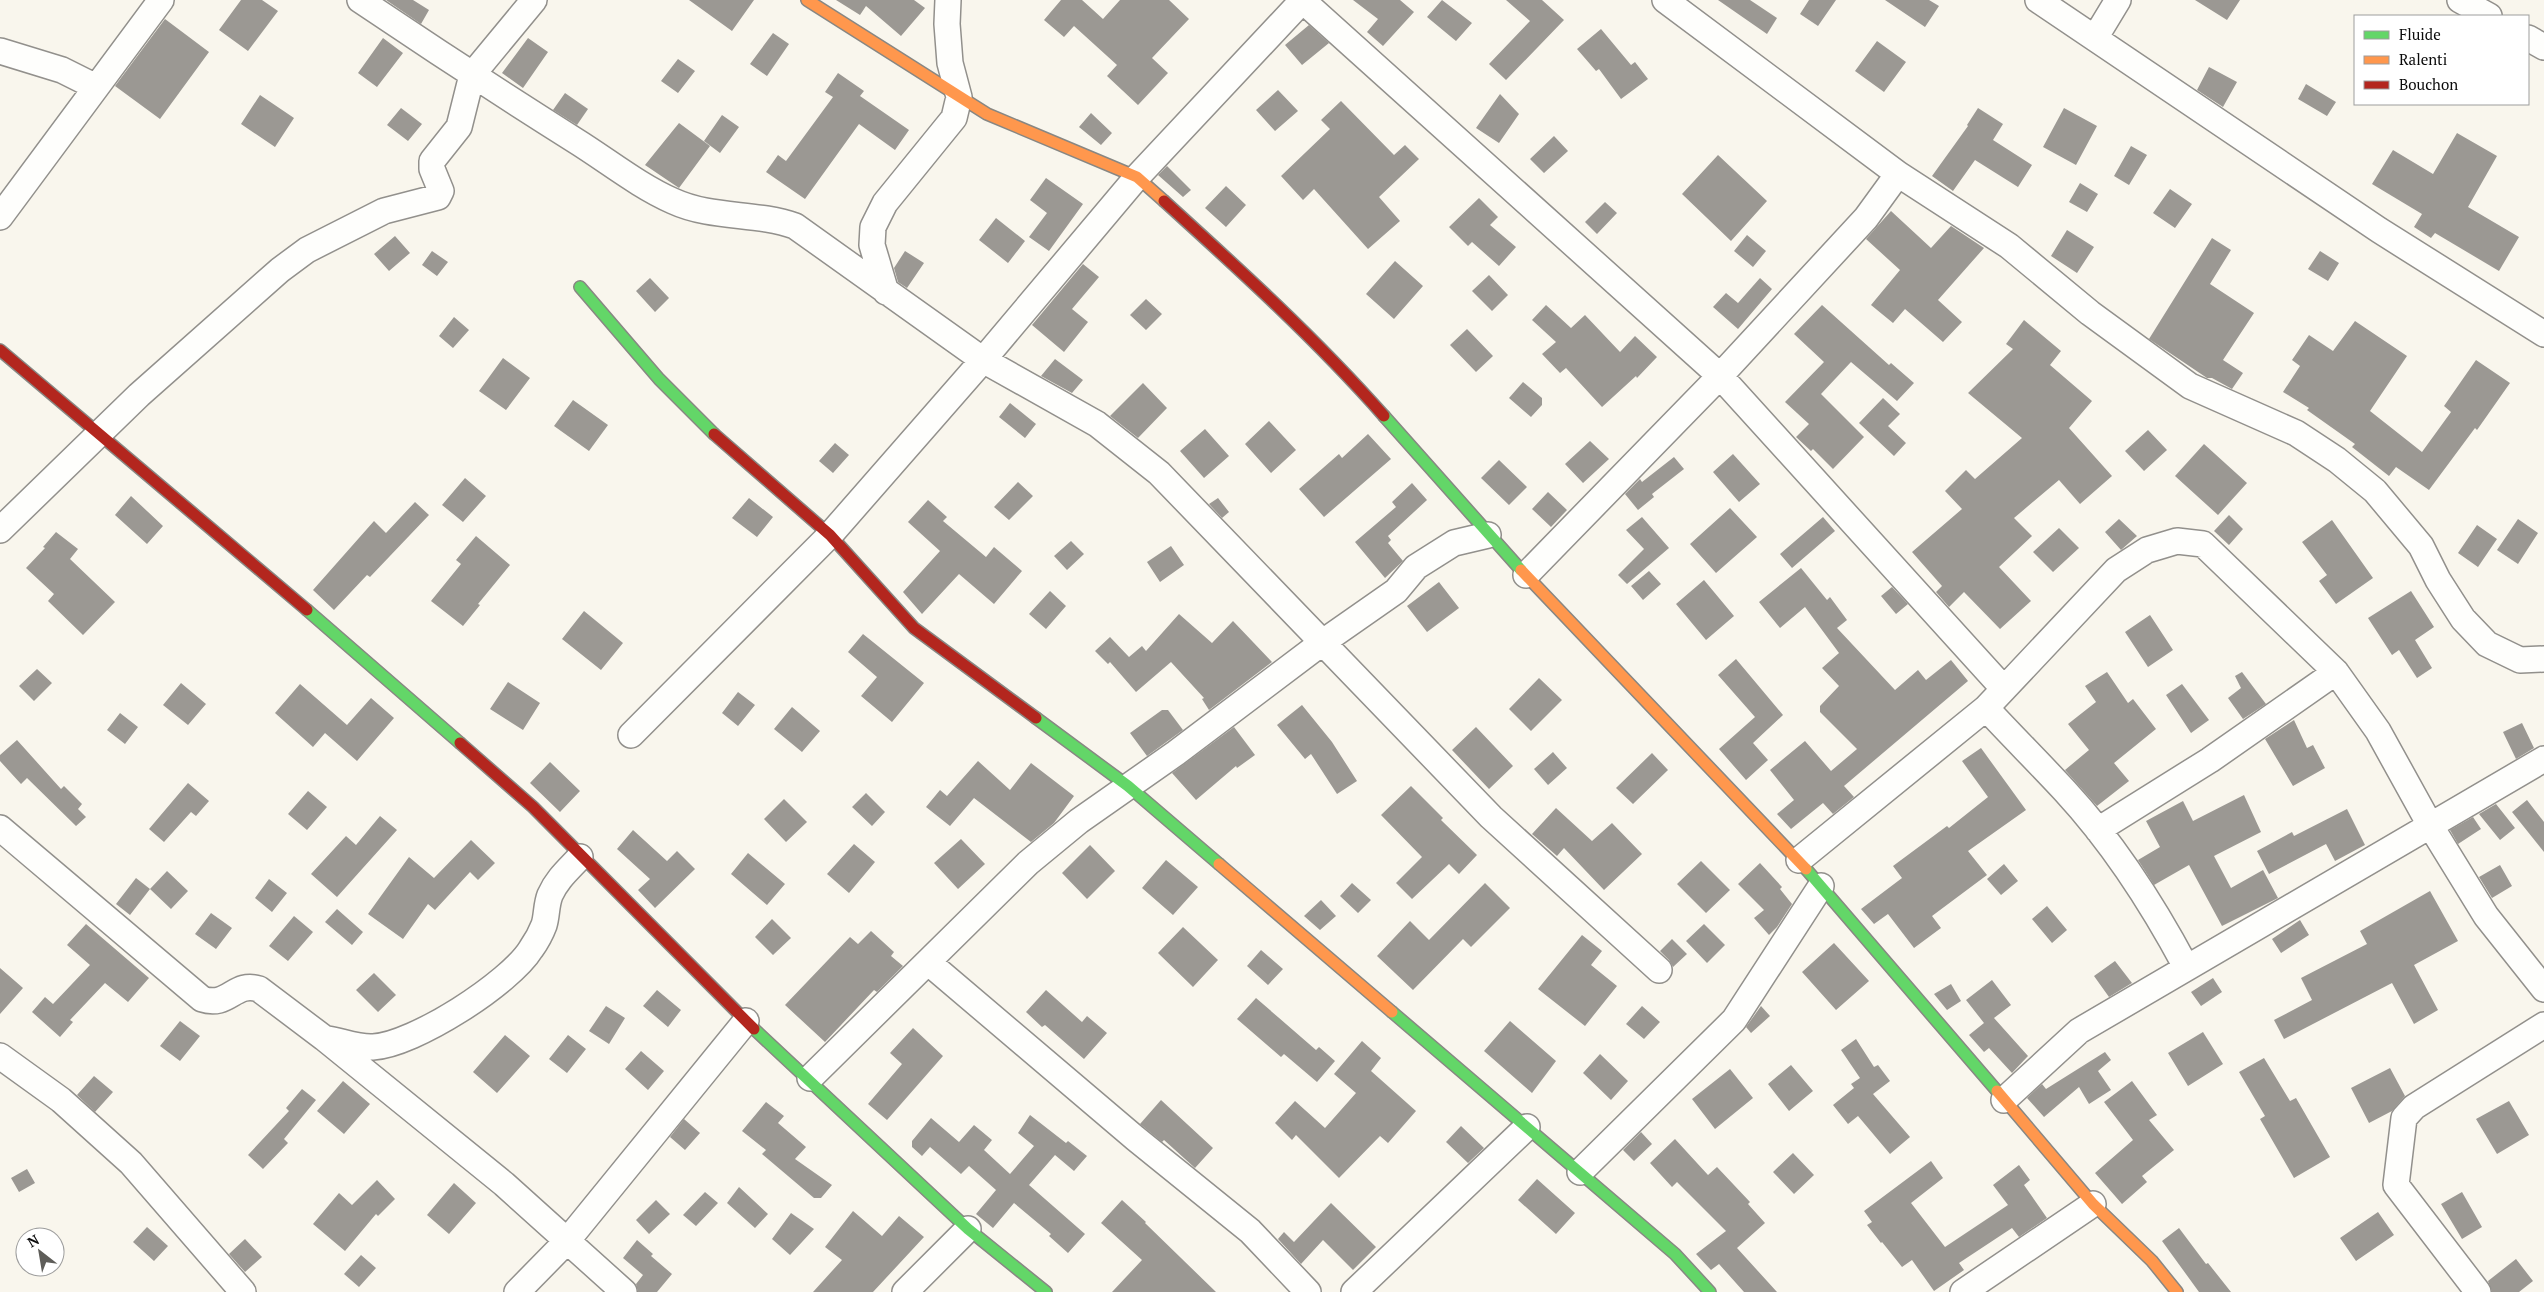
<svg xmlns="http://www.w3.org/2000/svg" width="2544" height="1292" viewBox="0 0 2544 1292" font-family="'PT Serif',serif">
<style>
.building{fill:#9b9893}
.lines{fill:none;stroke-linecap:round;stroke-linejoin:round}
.street-casing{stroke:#92908c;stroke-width:28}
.fast-casing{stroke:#888783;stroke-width:14}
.slow-casing{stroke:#888783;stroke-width:14}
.jam-casing{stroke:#888783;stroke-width:14}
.street{stroke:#fefefc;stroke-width:25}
.fast{stroke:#63d668;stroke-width:11}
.slow{stroke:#ff974d;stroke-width:11}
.jam{stroke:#b3261e;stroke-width:11}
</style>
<rect width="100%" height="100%" fill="#f9f6ed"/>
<path class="building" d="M241,0h21l16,11 -30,40 -29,-21z
M386,0h27l16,10 -8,14z
M689,0h65l-22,31z
M836,0h78l11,8 -24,28 -35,-30 -6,9z
M1061,0h21l21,19 17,-19h49l20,19 -37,39 16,15 -30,32 -31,-29 10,-11 -43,-39 -10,11 -20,-17z
M1353,0h47l14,12 -31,34 -16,-14 11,-13z
M1442,0l30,23 -16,18 -29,-24z
M1506,0h36l22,20 -58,60 -17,-16 41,-43z
M1718,0h32l27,18 -10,16z
M1809,0h27l-18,26 -18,-12z
M1885,0h44l10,6 -14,21z
M2195,0h45l-13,20z
M165,19l44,33 -49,67 -45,-33z
M1309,25l20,18 -27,22 -17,-20z
M1601,29l30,36 4,-3 13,17 -27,20 -22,-30 -3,2 -19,-22z
M773,33l16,11 -22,32 -17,-12z
M383,38l20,15 -26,34 -19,-14z
M528,38l20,14 -25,36 -21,-15z
M1877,41l29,21 -22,30 -29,-21z
M678,59l17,12 -17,22 -17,-12z
M2209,67l28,15 -14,25 -26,-17z
M838,73l26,18 -4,5 49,34 -14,20 -36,-26 -54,75 -39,-27 12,-17 8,6 47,-64 -8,-5z
M2306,84l30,18 -9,14 -29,-17z
M1278,90l20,21 -23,20 -19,-21z
M565,93l23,16 -11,16 -24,-15z
M1500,94l19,20 -20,29 -23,-15z
M260,95l34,23 -19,29 -34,-23z
M1341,101l53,54 11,-10 14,14 -40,38 21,24 -32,28 -54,-60 -11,11 -22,-24 49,-47 -9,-9z
M401,108l21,16 -14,17 -21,-16z
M1978,108l25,16 -10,16 39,25 -14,22 -43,-27 -22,31 -21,-15 36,-50 -1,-1z
M2064,108l33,18 -21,39 -33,-18z
M1091,113l21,20 -11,12 -22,-18z
M722,115l17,12 -19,26 -16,-12z
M679,123l31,23 -31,42 -34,-23z
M2457,133l40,23 -29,51 51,30 -20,34 -64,-38 -4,5 -17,-11 8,-13 -50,-30 21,-34 40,24z
M1554,136l14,15 -24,22 -14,-14z
M2131,146l16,9 -18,30 -15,-9z
M1718,155l49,46 -36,40 -49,-47z
M1167,166l24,24 -8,7 -25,-22z
M1046,178l37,26 -34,47 -20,-14 18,-24 -17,-13z
M2080,183l18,11 -11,18 -18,-10z
M1226,186l20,19 -20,22 -21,-19z
M2170,189l22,15 -17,24 -22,-15z
M1479,198l19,19 -8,8 26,22 -17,19 -27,-24 -4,4 -19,-19z
M1605,202l12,11 -20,21 -12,-12z
M1891,211l40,37 20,-22 33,22 -46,52 24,22 -19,20 -38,-33 -12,14 -22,-18 29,-35 -34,-31z
M996,218l29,23 -17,22 -29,-23z
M2067,230l27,17 -17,26 -26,-17z
M1747,235l19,16 -13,16 -19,-16z
M395,236l15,17 -21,18 -15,-17z
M2212,238l19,12 -21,34 44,29 -31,47 20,13 -11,16 -20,-11h-5l-58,-39z
M432,251l16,11 -11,14 -15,-11z
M905,251l19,12 -17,25 -9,-6 -4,-14z
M2320,251l19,12 -11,18 -20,-12z
M1395,261l28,25 -29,33 -28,-25z
M1083,264l16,13 -27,32 16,13 -24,30 -32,-27z
M1489,275l19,20 -16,16 -20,-20z
M650,278l19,20 -14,14 -19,-21z
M1760,278l12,11 -34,40 -25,-22 13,-14 12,10z
M1146,299l16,15 -16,16 -16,-15z
M1546,305l25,23 14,-13 35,37 15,-16 22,21 -20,21 -1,-2 -34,31 -36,-39 -6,5 -18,-19 14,-12 -24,-22z
M1822,305l67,60 2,-2 23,20 -17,18 -46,-39 -30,32 43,43 -31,32 -20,-20 -2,2 -15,-14 13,-13 -24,-22 39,-40 -30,-28z
M454,317l15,13 -16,18 -14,-12z
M2024,320l37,31 -11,14 42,36 -23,27 43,48 -32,28 -21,-24 -45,38 18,18 -33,31 32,34 -31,28 -36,-37 -15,15 -13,-15 6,-6 -30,-34 50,-43 -17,-18 21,-21 9,9 47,-41 -54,-45 45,-44 -7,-5z
M2355,321l52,35 -37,55 52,41 29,-40 -7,-6 32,-46 34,23 -33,47 -2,-2 -46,62 -33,-23 -7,9 -37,-29 3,-3 -48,-34 2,-2 -26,-16 17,-26 -8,-6 17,-25 24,16z
M1467,329l26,27 -17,16 -26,-27z
M503,358l27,20 -24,32 -27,-19z
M1055,359l28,21 -11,13 -31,-17z
M1523,382l19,16v7l-11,12 -22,-19z
M1143,383l24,25 -29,30 -28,-22z
M1883,398l17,16 -12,12 18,17 -12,13 -35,-33z
M573,400l35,25 -19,26 -35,-25z
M1010,403l26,21 -11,14 -26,-21z
M1269,421l27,29 -25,23 -26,-29z
M1205,429l24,27 -25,22 -24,-27z
M2148,430l19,20 -23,21 -19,-20z
M1368,434l23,25 -67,58 -25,-28 40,-35 3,4z
M1590,441l19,18 -26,24 -18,-19z
M835,443l14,12 -16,18 -14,-12z
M2204,444l43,39 -29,32 -43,-39z
M1733,454l27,30 -21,18 -26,-30z
M1674,457l10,12 -32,25 2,3 -16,13 -13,-16 15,-15 2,3z
M1499,460l28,27 -18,18 -28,-27z
M465,478l21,18 -23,26 -21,-17z
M1018,482l15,14 -24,24 -15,-13z
M1412,483l15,17 -39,36 3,4 -3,3 15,18 -18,17 -30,-36 41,-35 -4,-5z
M1548,492l19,18 -16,17 -19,-18z
M131,496l32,30 -16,18 -32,-29z
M749,498l24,19 -16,20 -25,-19z
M1218,498l11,14 -7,6 -13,-14z
M928,500l19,17 -4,4 43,36 8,-10 28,24 -28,33 -35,-30 -37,40 -19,-22 37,-41 -32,-29z
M415,502l14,13 -59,62 -3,-2 -33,35 -21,-20 61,-69 12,12z
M1730,508l27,29 -41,36 -26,-29z
M2229,515l14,14 -14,16 -15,-14z
M1642,517l27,31 -42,36 -9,-9 26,-26 -18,-19z
M1823,517l12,14 -43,37 -12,-14z
M2119,519l18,17 -16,14 -16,-18z
M2518,519l20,14 -20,31 -21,-14z
M2332,520l41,58 -37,26 -17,-23 8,-6 -25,-33z
M2477,525l20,14 -19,28 -20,-14z
M2059,528l20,20 -26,24 -20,-20z
M56,532l22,17 -8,10 45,43 -32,33 -35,-34 6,-7 -28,-26 19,-20 -2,-1z
M476,536l34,29 -32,39 2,1 -17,21 -32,-25 30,-37 -5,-4z
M1071,541l13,13 -17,16 -13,-14z
M1171,546l13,19 -24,17 -13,-20z
M1801,568l26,32 3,-3 17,23 -10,8 58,62 23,-20 8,10 25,-20 17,21 -124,105 10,11 -21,17 -10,-11 -32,26 -14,-15 17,-14 -24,-30 35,-29 26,30 26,-22 -37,-37v-6l19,-20 -17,-18 17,-15 -34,-46 -25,21 -21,-26z
M1649,571l12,13 -18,16 -12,-14z
M1704,580l30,36 -28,24 -30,-36z
M1439,582l20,26 -32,24 -20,-26z
M1892,587l16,17 -12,10 -15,-18z
M1050,591l16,15 -20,23 -17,-15z
M2411,591l23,36 -19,13 17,28 -15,10 -18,-28 -7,5 -24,-37z
M584,611l39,32 -22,27 -39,-31z
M1179,614l33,29 21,-22 39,41 -63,48 -7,-11 2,-1 -33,-36 -35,30 -26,-30 -2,2 -13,-13 15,-14 19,20 13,-11 4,5z
M2150,615l23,35 -25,17 -23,-35z
M863,634l61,49 -32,39 -31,-26 16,-19 -29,-25z
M1736,659l47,56 -30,28 15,17 -22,20 -27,-31 36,-32 -37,-42z
M37,669l15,14 -18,18 -15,-15z
M2107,672l21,31 5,-4 23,30 -42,34 15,18 -32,25 -32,-36 24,-20 -21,-26 28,-22 -11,-16z
M2242,672l24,32 -23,15 -15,-21 13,-10 -6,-12z
M1539,678l23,22 -31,31 -22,-22z
M508,682l32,21 -17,27 -33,-21z
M181,683l25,21 -18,21 -25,-20z
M300,684l47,41 24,-27 23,20 -37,43 -32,-28 -12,14 -38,-34z
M2182,684l27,36 -18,13 -25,-38z
M738,692l17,13 -17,21 -16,-13z
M1302,705l30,37 25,39 -20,13 -26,-40 -6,5 -28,-34z
M792,707l28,24 -18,21 -28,-23z
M1162,710h6l15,20 -36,26 -17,-23z
M120,713l18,14 -13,17 -18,-14z
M2294,720l13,28 6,-3 12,23 -32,18 -28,-47z
M2522,723l12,25 -18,11 -13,-27z
M1234,727l21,28 -18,13 -1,-2 -40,34 -24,-27z
M1476,727l37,39 -24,23 -37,-39z
M17,740l44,49 3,-3 18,18 -4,5 8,8 -10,9 -49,-48 -6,6 -21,-23v-6z
M1981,748l45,62 -58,41 19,24 -55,41 9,12 -27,20 -26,-34 -14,10 -13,-15 41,-31 -9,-12 54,-40 2,2 39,-31 -26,-36z
M1553,752l14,16 -19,17 -14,-16z
M1652,753l16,17 -35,34 -17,-16z
M978,761l32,29 21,-27 43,33 -20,27 -23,19 -57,-44 -24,28 -24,-19 14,-17 7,6z
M550,762l30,29 -20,21 -30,-29z
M188,783l21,18 -13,15 -5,-4 -27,30 -15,-13z
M1411,786l32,32 -2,2 36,35 -18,19 -10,-10 -37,35 -16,-16 26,-26 -41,-42z
M308,791l19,16 -20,23 -19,-16z
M866,793l19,19 -13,14 -20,-19z
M2244,795l17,37 -47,24 17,32 32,-18 15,28 -56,28 -33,-61 -35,20 -16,-25 22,-13 -14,-26 37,-20 10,20z
M784,799l23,23 -21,20 -22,-23z
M2527,800l17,22v30l-32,-40z
M2496,804l19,24 -15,12 -21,-26z
M1556,808l36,33 20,-18 30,31 -38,36 -40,-42 -7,8 -25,-22z
M2347,809l18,36 -30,16 -9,-17 -57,30 -12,-23 35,-19 2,4z
M380,816l17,14 -60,67 -26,-23 35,-38 10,9z
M2473,817l8,12 -23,15 -8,-14z
M633,830l34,31 10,-10 18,18 -40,39 -17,-18 12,-11 -33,-30z
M961,839l24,25 -27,25 -24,-26z
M471,840l24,23 -17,17 -8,-8 -35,38 -7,-6 -25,35 -35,-25 41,-57 25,21z
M854,844l21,18 -26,31 -22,-19z
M1090,845l25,26 -28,28 -25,-26z
M748,853l37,31 -18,21 -36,-31z
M1166,860l32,27 -25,28 -31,-27z
M1701,861l29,29 -24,23 -29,-29z
M1760,863l22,24 -2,2 12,15 -15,23 -8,8 -15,-17 10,-8 -26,-26z
M2004,864l14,17 -17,14 -14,-16z
M2500,865l12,21 -20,12 -13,-21z
M167,871l21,20 -17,18 -21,-20z
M136,878l14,11 -20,26 -14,-11z
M269,879l18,14 -15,19 -17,-14z
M1352,883l19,17 -13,13 -18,-17z
M1485,883l25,25 -39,39 -8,-8 -50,51 -36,-34 33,-35 19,19z
M2430,891l28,50 -44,24 24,45 -24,14 -22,-41 -108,56 -10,-19 38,-20 -11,-22 66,-34 -7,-13z
M1321,900l15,16 -16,14 -16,-14z
M2047,906l20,24 -15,13 -20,-24z
M337,909l26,23 -11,13 -27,-23z
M211,913l21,15 -16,21 -21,-15z
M294,916l19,16 -25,29 -19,-15z
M772,919l19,19 -18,17 -18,-18z
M2300,920l9,15 -28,18 -9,-14z
M86,924l63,54 -21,24 -23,-19 -35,37 3,2 -13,15 -28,-25 13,-15 8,7 37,-39 -23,-20z
M1704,924l21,21 -18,18 -21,-22z
M1183,927l35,33 -25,27 -35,-34z
M871,931l23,21 -3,4 12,10 -26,26 -3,-2 -49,52 -40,-37 65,-68 8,7z
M1582,935l20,16 -11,14 26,21 -32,40 -47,-37z
M1672,939l15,15 -14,13 -4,-7 -9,-9z
M1834,943l35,38 -33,29 -34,-38z
M1261,950l22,19 -15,16 -21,-19z
M2115,961l17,22 -23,14 -15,-21z
M0,968l23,20 -23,26z
M374,973l22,22 -18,17 -22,-22z
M2213,978l9,14 -21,14 -10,-14z
M1992,980l19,25 -17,13 34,38 -16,17 -23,-25 -5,4 -15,-17 15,-12 -18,-23z
M1951,984l10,17 -14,9 -13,-16z
M657,990l24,20 -13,17 -25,-21z
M1046,990l36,32 5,-6 20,17 -23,26 -39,-34 -3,2 -16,-15z
M1256,998l60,52 3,-3 16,14 -18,21 -33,-28 -3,3 -44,-38z
M606,1006l19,12 -16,26 -20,-13z
M1642,1006l18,16 -16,17 -18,-15z
M1761,1006l9,10 -19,17 -5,-6z
M180,1021l20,15 -20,25 -20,-15z
M1510,1021l46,40 -24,32 -48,-42z
M913,1028l30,28 -56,64 -19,-16 34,-40 -12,-11z
M2203,1032l20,32 -35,22 -20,-33z
M505,1035l25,21 -33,37 -24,-21z
M568,1035l18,14 -19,24 -18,-14z
M1856,1039l18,28 4,-2 12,16 -17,13 37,43 -20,17 -32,-38 -10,8 -15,-19 21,-17 -3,-4 9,-6 -19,-28z
M1362,1041l19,17 -10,13 45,40 -28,32 -8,-7 -41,42 -43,-43 -4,5 -17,-17 20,-22 30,27 31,-35 -22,-19z
M641,1051l23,20 -16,19 -23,-21z
M2105,1052l6,8 -13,11 13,19 -22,14 -10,-17 -35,30 -17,-19 15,-14 4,5z
M1600,1054l28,27 -17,19 -28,-27z
M2264,1058l26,43 6,-3 34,59 -36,21 -34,-59 5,-3 -26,-44z
M1791,1065l22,26 -24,20 -21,-27z
M2390,1068l15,28 -13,15 -23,12 -18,-35z
M1730,1069l23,29 -38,31 -23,-30z
M94,1076l19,16 -18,20 -18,-17z
M343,1081l27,23 -26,30 -27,-23z
M2132,1081l25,34 -8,5 25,30 -32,26 5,6 -25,22 -27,-31 38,-33 -29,-38z
M302,1089l14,11 -32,39 4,4 -25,26 -15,-14 41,-44 -3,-3z
M1161,1100l52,48 -18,20 -31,-28 -2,2 -22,-18z
M2509,1101l20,34 -32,19 -21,-35z
M766,1102l18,14 -6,7 28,24 -11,12 37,26 -11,13h-7l-52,-44 4,-4 -24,-19z
M1030,1115l36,28 2,-2 19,15 -13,15 -19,-16 -26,30 56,49 -17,19 -19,-17 2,-2 -37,-31 -21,25 -17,-14 20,-24 -27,-24 -8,8 -31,-27 -8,9 -10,-9v-6l19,-23 28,24 15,-17 18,15 -8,10 26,24 24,-28 -16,-13z
M684,1119l16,14 -15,17 -15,-13z
M1461,1126l23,22 -16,15 -22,-21z
M1641,1132l11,12 -18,17 -11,-11z
M1675,1139l33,36 9,-8 33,35 -2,2 17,19 -28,25 40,44h-33l-25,-28 -8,6 -15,-16 30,-23 -49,-49 -5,5 -22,-24z
M1793,1153l21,22 -20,19 -21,-22z
M1931,1161l12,17 -32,25 34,44 63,-42 -15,-20 26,-20 11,15 -6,5 23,33 -28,19 -7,-9 -53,35 5,7 -30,21 -22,-31 -10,7 -20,-25 -1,1 -14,-18 5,-3 -8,-11z
M27,1169l8,14 -16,9 -8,-14z
M1537,1179l38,34 -19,21 -38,-34z
M377,1180l18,19 -17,17 -2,-2 -31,37 -32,-27 26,-31 13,12z
M454,1183l22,20 -27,31 -22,-19z
M739,1187l29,27 -13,14 -28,-25z
M705,1192l13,11 -22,23 -13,-11z
M2462,1192l20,35 -20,12 -21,-35z
M656,1200l14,14 -21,20 -13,-14z
M1122,1200l24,22 -1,1 71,69h-104l30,-32 -41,-37z
M1331,1203l45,44 -23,23 -30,-30 -22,24 -23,-25 6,-7 10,10z
M853,1211l29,25 17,-20 25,21 -51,55h-60l29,-32 -17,-13z
M2378,1212l16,23 -38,26 -16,-23z
M791,1213l23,16 -24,26 -18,-16z
M147,1227l21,19 -14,15 -21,-19z
M2179,1228l27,36 2,-1 23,29h-32l-37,-51z
M245,1239l17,18 -17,15 -16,-18z
M637,1240l16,14 -2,2 21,18 -15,18h-19l-2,-8 7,-9 -20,-17z
M361,1255l15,13 -17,19 -15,-13z
M2516,1259l17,22 -14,11h-27l-4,-11z"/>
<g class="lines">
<defs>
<path id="street" d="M360,0c71,48 143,95 216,141 32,20 63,45 97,60 39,18 83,11 122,25l188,134 114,64 62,49 332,344 168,153
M1302,0l418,376 284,313
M1665,0l233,174 111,72 81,67 100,73 106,47 41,27 38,31 46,55 17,34 25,39 24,25 33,16 24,-1
M2038,0l341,230 165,104
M2460,0l29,16
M2095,38l23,-38
M2528,38l16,9
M0,51l62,19 34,17
M0,217l161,-217
M886,292l-14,-47 1,-18 12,-24 69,-85 5,-21 -9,-34 -3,-39 1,-24
M0,530l139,-135 141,-125 27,-20 77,-39 54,-14 3,-6 -9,-22v-8l27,-34 13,-52 62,-75
M1526,575l194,-199 146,-158 32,-44
M1986,708c26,28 53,55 79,83 48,52 88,114 121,176
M631,735l199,-200 153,-175 154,-183 166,-177
M0,828l202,171c27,9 32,-18 57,-10l65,49 180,146 120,108
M2098,830l112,-70 126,-88
M1799,860l187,-152 130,-138 31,-20 30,-9 26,3 133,128 42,59 52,94 56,91 58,73
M929,963l206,175 115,93 58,61
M328,1039c13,2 31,9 45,8 41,-2 137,-64 158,-98 5,-7 10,-16 13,-24 3,-9 2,-20 6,-30 7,-16 19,-26 30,-38
M0,1056l61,44 70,63 112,129
M810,1078l218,-215 51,-42 97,-68 147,-111 73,-51 20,-24 38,-24 34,-8
M2004,1100l75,-69 465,-272
M1580,1172l154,-152 87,-134
M517,1292l50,-51 179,-220
M905,1292l63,-63
M1354,1292l173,-165
M1963,1292l130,-88
M2478,1292l-82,-107 8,-67 10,-11 130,-82"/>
<path id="fast" d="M580,287l79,92 55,55
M1384,416l137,154
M307,610l153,133
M1036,718l92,68 91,78
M1806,869l191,222
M1392,1012l283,242 35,38
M754,1029l214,200 78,63"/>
<path id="slow" d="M807,0l180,114 150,63 27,24
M1521,570l285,299
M1219,864l173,148
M1997,1091l96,113 59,57 25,31"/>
<path id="jam" d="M1164,201c76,69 152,138 220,215
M0,350l307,260
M714,434l116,101 84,93 122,90
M460,743l73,64 221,222"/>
</defs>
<use href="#street" class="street-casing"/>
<use href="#fast" class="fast-casing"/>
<use href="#slow" class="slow-casing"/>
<use href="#jam" class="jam-casing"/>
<use href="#street" class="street"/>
<use href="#fast" class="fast"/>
<use href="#slow" class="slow"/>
<use href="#jam" class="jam"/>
</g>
<rect x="2354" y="15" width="175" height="90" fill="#ffffff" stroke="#9d9d9d"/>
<rect x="2364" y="31" width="25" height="8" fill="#63d668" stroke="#9d9d9d"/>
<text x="2399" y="40" font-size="15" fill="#0a0a0a">Fluide</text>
<rect x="2364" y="56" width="25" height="8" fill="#ff974d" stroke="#9d9d9d"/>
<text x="2399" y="65" font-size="15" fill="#0a0a0a">Ralenti</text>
<rect x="2364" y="81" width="25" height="8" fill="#b3261e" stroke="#9d9d9d"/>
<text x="2399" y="90" font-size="15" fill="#0a0a0a">Bouchon</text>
<g transform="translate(40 1252) rotate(329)"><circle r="24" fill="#ffffff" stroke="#9d9d9d"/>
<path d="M0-4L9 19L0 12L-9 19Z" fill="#5e5d59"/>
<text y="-8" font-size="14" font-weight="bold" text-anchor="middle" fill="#0a0a0a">N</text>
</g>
</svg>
